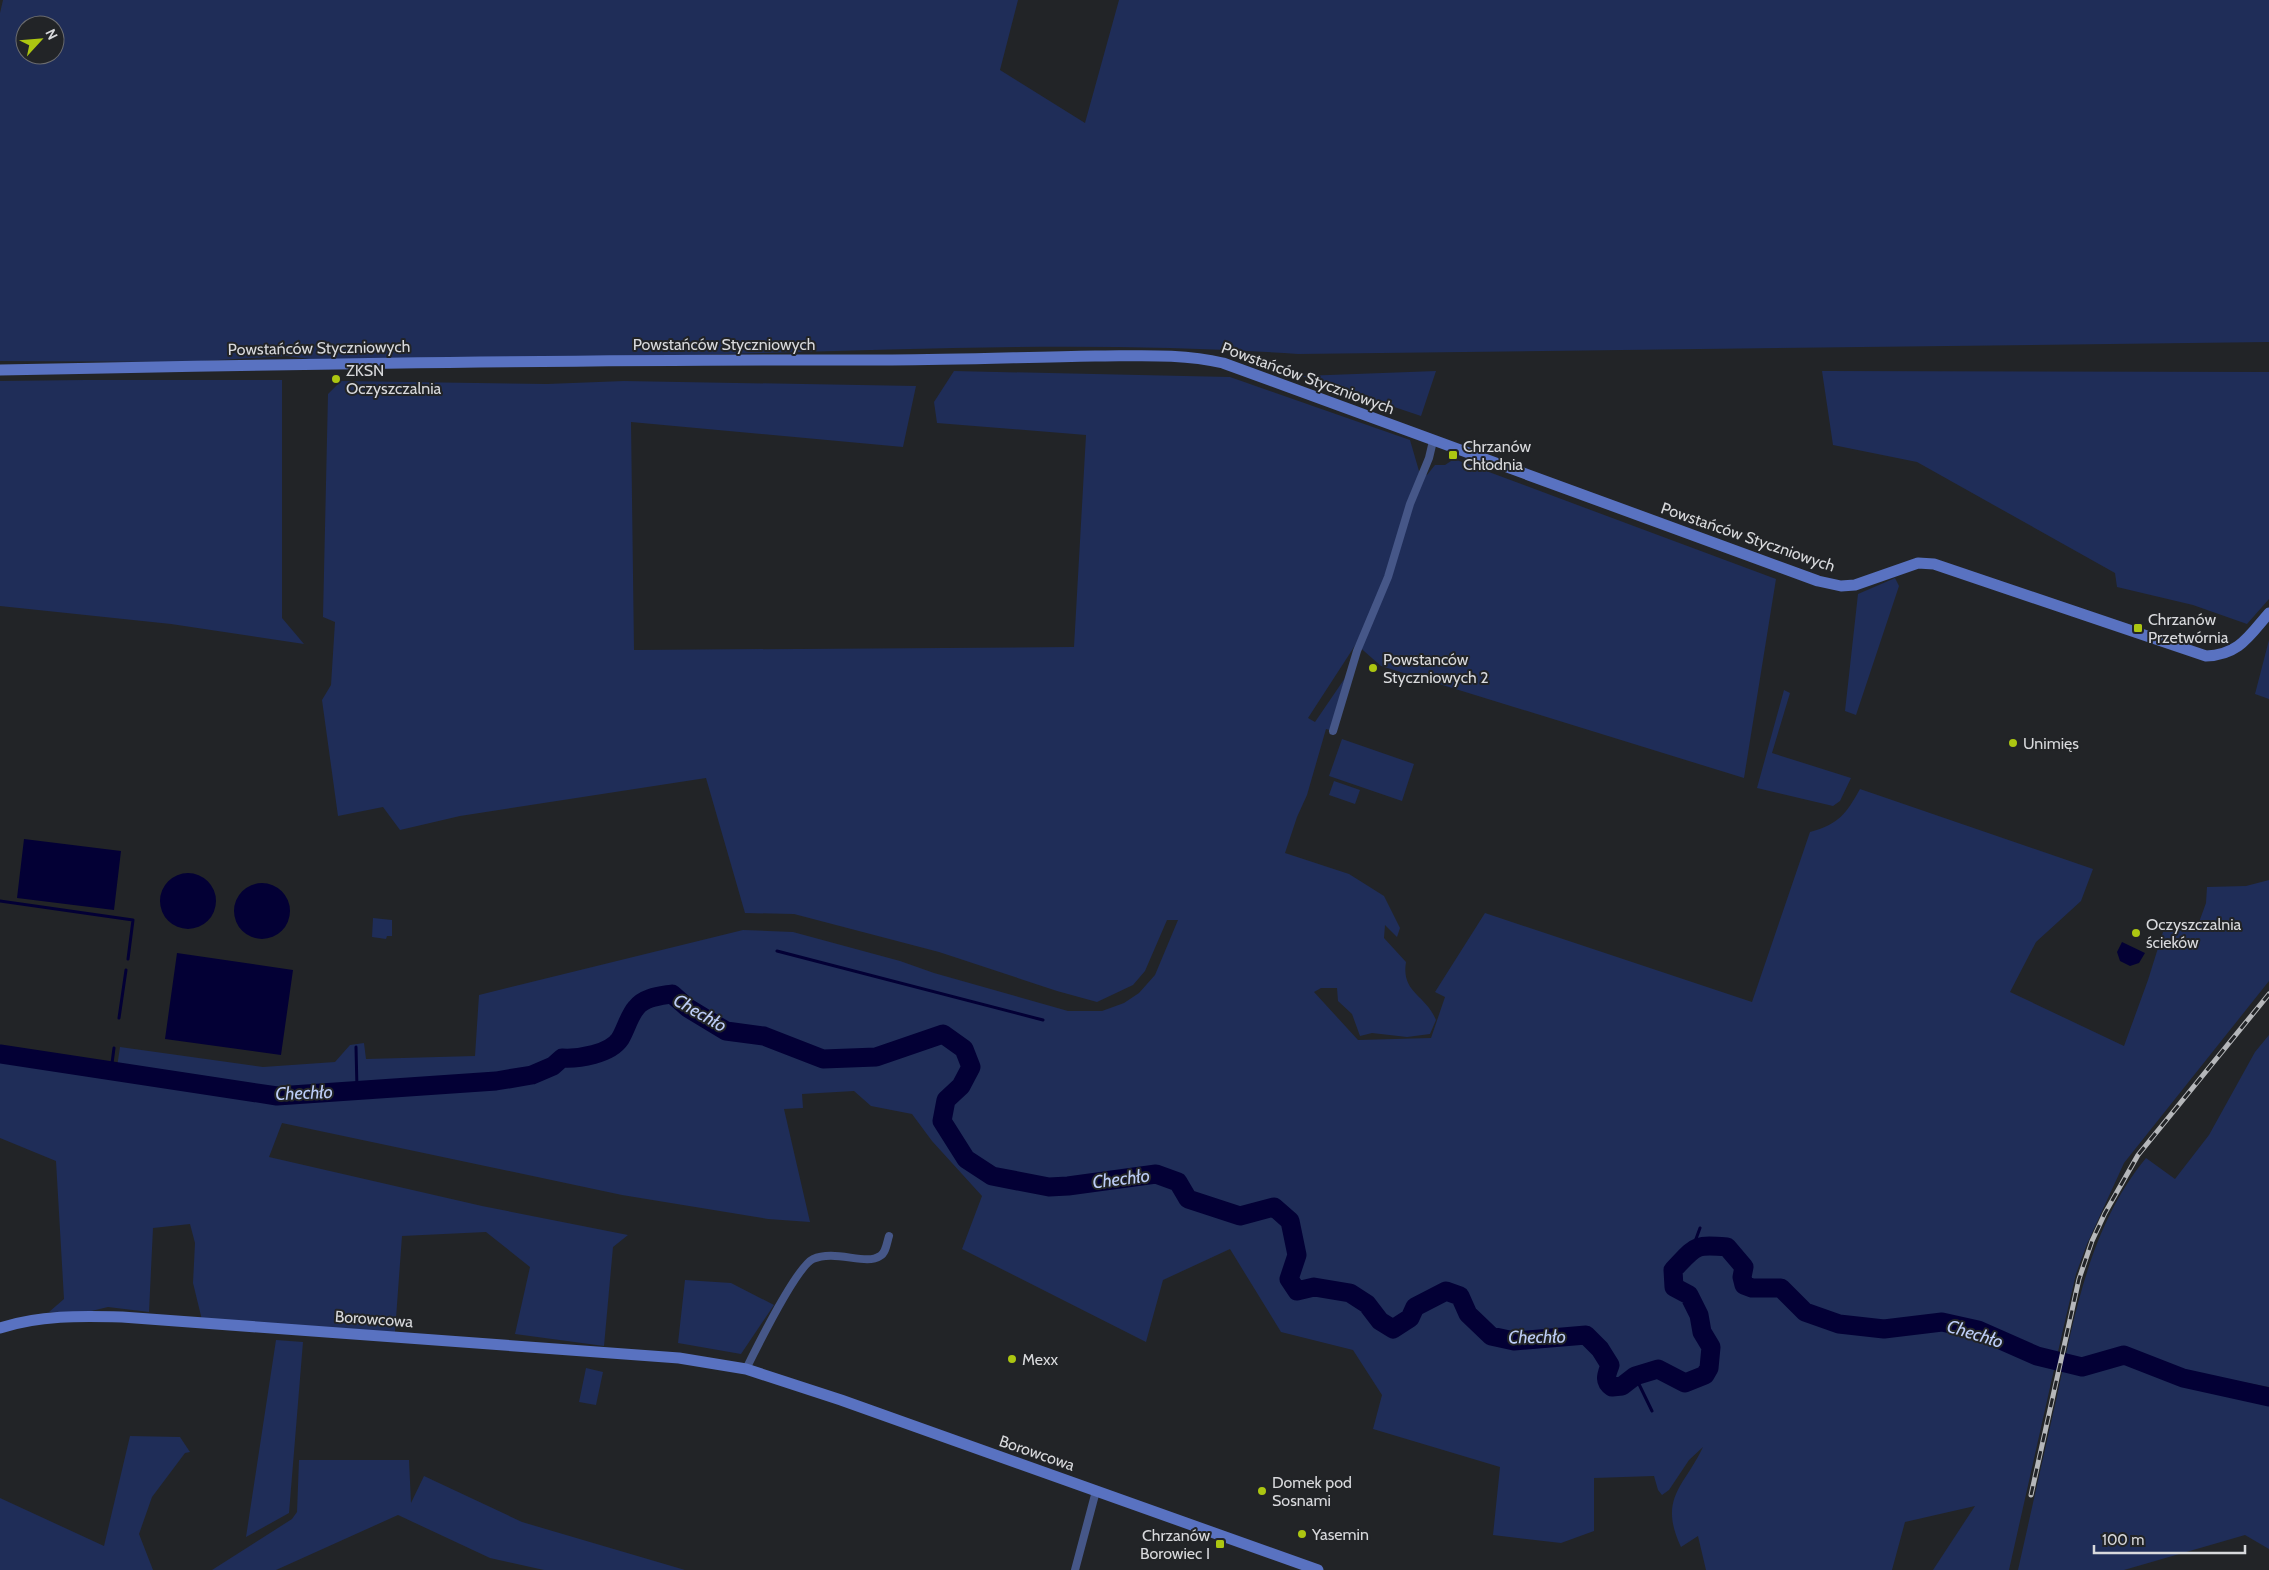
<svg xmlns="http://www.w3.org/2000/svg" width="2269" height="1570" viewBox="0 0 2269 1570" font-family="Cabin,sans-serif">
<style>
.green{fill:#1f2d58;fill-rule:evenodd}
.water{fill:#030035}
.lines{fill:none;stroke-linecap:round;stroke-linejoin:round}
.stream{stroke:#030035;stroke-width:3}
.river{stroke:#030035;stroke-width:19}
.street{stroke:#465788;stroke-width:8}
.secondary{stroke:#5972c1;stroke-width:11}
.rail-casing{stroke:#b5b7ba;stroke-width:5}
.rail{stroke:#222427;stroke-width:3;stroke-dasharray:9;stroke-linecap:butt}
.poi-dot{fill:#acc611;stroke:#222427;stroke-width:2}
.labels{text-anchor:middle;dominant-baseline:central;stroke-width:4;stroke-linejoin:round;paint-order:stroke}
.street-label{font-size:16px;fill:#d8d9dc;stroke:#222427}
.poi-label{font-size:16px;fill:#d8d9dc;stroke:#222427;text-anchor:start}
.water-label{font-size:18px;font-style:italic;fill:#bdcdf7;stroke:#222427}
</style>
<rect width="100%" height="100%" fill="#222427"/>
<path class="green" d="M3,0h1015l-18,70 85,53 34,-123h1150v342l-971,12c-215,-15 -430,-3 -646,2 -114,2 -229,2 -343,3l-22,-3 -102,6 -185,-1v-348zM25,25h30v30h-30z
M954,371l276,6 180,63 9,31 8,4 8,-10h10l9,-6 322,120 -32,199 -363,-112 -25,-22 -48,74 7,4 30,-44 -15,52 -4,-1 -19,66 -10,22 -12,36 64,21 35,22 16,32 -3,9 -12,-12 -1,13 22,24c-5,31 19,32 30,58l-6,14 -23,3 -35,-4 -12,3 -8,-22 -14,-13 -1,-13h-16l-7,4 44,48 73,-2 14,-41 -10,-5 50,-79 267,89 58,-170c29,-8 36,-18 50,-43l233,80 -12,32 -45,41 -26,50 114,54 24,-66 15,-48 15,-11 20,4 8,-22 1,-16 39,-1 23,-6v101l-145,182 -37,81 -11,30 -14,60 -53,236h-76l42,-64 -70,16 -13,48h-186l-8,-34 -17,11c-23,-49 3,-60 22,-100l-14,13 -20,30 -7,5 -4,-5 -4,-14 -60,2v53l-33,12 -68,-8 7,-68 -127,-38 9,-34 -29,-45 -72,-18 -51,-83 -67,31 -17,62 -184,-93 20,-53 -50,-55 -20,-27 -41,-8 -17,-15 -52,3 1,14 -19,1 26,113 -42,-3 -146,-24 -340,-72 -13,34 213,49 146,29 -15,12 -9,99 -89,-12 15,-67 -44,-35 -84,4 -7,96 -193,-12 -9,-37 2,-40 -5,-19 -37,4 -4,84 -41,-5 -25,6 -34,-1 15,-13 -8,-138 -56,-23v-76l216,31 68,6 52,-3v-11l-59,6 -160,-24 3,-20 143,20 72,-5 15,-17 14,-2 2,16 109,-3 4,-61 264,-65 50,2 107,29 34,12 134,38h34l22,-8 15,-10 16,-18 23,-55h-11l-22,51 -12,14 -36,17 -40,-11 -118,-39 -145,-38 -49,-1 -39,-135 -246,38 -60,14 -17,-23 -45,9 -16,-116 9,-15 4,-63 -12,-5 5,-223 13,-13 206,3 77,-3 292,5 -13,61 -272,-25 3,228 440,-3 12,-212 -149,-12 -3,-21z
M1436,371l-15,45 -119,-40z
M1822,371l447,1v227l-22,25 -54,-19 -76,-18 -2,-14 -198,-111 -84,-17z
M86,380h196v238l22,26 -133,-20 -171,-18v-225z
M1895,578l4,8 -43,129 -11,-4 13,-117z
M2269,640v59l-14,-5z
M1784,690l6,3 -18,60 79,25 -11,23 -7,5 -76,-18z
M1342,739l72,25 -12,37 -73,-25z
M1334,781l26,9 -5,14 -26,-9z
M373,918l19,2v16h-5l-1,3 -14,-2z
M2269,1035v352l-161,-30 161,35v157l-24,-14 -121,35h-106c13,-58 26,-116 39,-174 18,-83 33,-170 89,-238l29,21 34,-44 46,-83z
M685,1280l46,3 43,22 -33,49 -63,-11z
M276,1340l27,2 -14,171 -43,24z
M586,1368l17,4 -7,33 -17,-3z
M130,1436l50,1 10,15 -5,1 -33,44 -13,37 14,36h-153v-72l104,48z
M299,1460h110l2,43 13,-27 98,46 163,48h-141l-54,-12 -92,-43 -122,55h-64l80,-51 5,-7z"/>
<path class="water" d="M24,839l97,12 -7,59 -97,-12z
M160 901a28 28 0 1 1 56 0a28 28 0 1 1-56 0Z
M234 911a28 28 0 1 1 56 0a28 28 0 1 1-56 0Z
M2122,942l23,11 -6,10 -9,3 -10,-5 -3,-9z
M177,953l116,17 -12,85 -116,-16z"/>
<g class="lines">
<path class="stream" d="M0,901l133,19 -5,39
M777,951l266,69
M119,1018l7,-48
M356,1047l1,42
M111,1071l3,-23
M1693,1247l7,-19
M2128,1358l1,-8
M1635,1376l17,35"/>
<path class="river" d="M0,1054l277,42 219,-15 36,-6 21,-9 9,-8c17,1 48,-4 58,-19 6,-10 9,-23 16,-31 8,-11 24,-12 36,-14l16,14 38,23 38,5 59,23 53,-2 67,-23 21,15 7,18 -10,19 -15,14 -4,21 24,38 26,17 57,11 19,-1 88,-12 22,8 10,17 52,17 34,-9 16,14 7,34 -8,24 8,12 17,-4 36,6 17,11 13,17 13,8 17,-11 5,-11 31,-16 14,5 8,18 23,22 23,5 72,-6 14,14 10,16c-3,9 -7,16 2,22l10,-1 13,-10 23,-7 27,14 20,-8 4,-7 2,-21 -9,-15 -3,-17 -10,-20 -15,-8 -1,-17c23,-24 20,-26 54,-23l17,20 -2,10 2,8 8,3h29l24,24 34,12 45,5 58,-7 36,8 59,26 45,11 42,-12 59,23 86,19"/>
<path class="street" d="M1333,731l24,-80 31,-74 22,-73 19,-46 4,-17
M746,1369c10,-20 50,-102 67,-110 22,-10 53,7 67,-3 6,-3 7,-14 9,-20
M1075,1570l21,-79"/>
<path class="secondary" d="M0,370c297,-6 595,-11 892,-10 68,0 135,-3 203,-4 43,0 86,-3 128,7l595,218 23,5 14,-1 63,-22 16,1 272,92c33,-1 43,-20 63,-43
M0,1328c40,-13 80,-12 122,-11l557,41 67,11 95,31 477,170"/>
<defs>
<path id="rail" d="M2031,1495l48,-216 13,-38 13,-28 33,-58 131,-161"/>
</defs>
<use href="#rail" class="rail-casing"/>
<use href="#rail" class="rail"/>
</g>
<g class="poi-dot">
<circle cx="336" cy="379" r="5"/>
<rect x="1448" y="450" width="10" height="10" rx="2.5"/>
<rect x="2133" y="623" width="10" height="10" rx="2.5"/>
<circle cx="1373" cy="668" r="5"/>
<circle cx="2013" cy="743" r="5"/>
<circle cx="2136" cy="933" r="5"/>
<circle cx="1012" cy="1359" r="5"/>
<circle cx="1262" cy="1491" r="5"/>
<circle cx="1302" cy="1534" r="5"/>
<rect x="1215" y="1539" width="10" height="10" rx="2.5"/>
</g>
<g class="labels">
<g class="street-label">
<text x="724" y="344">Powstańców Styczniowych</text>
<text transform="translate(319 348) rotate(-1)">Powstańców Styczniowych</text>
<text transform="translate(1308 378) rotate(20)">Powstańców Styczniowych</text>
<text transform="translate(1748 537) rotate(19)">Powstańców Styczniowych</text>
<text transform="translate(374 1319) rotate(4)">Borowcowa</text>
<text transform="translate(1037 1453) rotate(19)">Borowcowa</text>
</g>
<g class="poi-label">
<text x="346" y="370">ZKSN<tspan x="346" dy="18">Oczyszczalnia</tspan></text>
<text x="1463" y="446">Chrzanów<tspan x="1463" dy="18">Chłodnia</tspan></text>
<text x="2148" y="619">Chrzanów<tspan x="2148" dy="18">Przetwórnia</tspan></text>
<text x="1383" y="659">Powstanców<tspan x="1383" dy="18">Styczniowych 2</tspan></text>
<text x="2023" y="743">Unimięs</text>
<text x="2146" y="924">Oczyszczalnia<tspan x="2146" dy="18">ścieków</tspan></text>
<text x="1022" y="1359">Mexx</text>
<text x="1272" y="1482">Domek pod<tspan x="1272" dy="18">Sosnami</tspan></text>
<text x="1312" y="1534">Yasemin</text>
<text x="1210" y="1535" text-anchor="end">Chrzanów<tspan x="1210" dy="18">Borowiec I</tspan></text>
</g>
<g class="water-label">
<text transform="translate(700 1013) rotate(30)">Chechło</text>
<text transform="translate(304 1093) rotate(-2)">Chechło</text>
<text transform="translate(1121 1179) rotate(-7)">Chechło</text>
<text transform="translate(1975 1334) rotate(17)">Chechło</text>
<text transform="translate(1537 1337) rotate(-1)">Chechło</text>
</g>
</g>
<g transform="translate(40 40) rotate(64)"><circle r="24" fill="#222427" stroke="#6b6c6f"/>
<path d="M0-4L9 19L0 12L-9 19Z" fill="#acc611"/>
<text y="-8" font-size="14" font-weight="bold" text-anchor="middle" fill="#d8d9dc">N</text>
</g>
<path d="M2094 1545v8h151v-8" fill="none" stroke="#d8d9dc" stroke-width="2.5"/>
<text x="2102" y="1545" font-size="15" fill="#d8d9dc" stroke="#222427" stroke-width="4" paint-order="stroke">100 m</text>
</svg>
